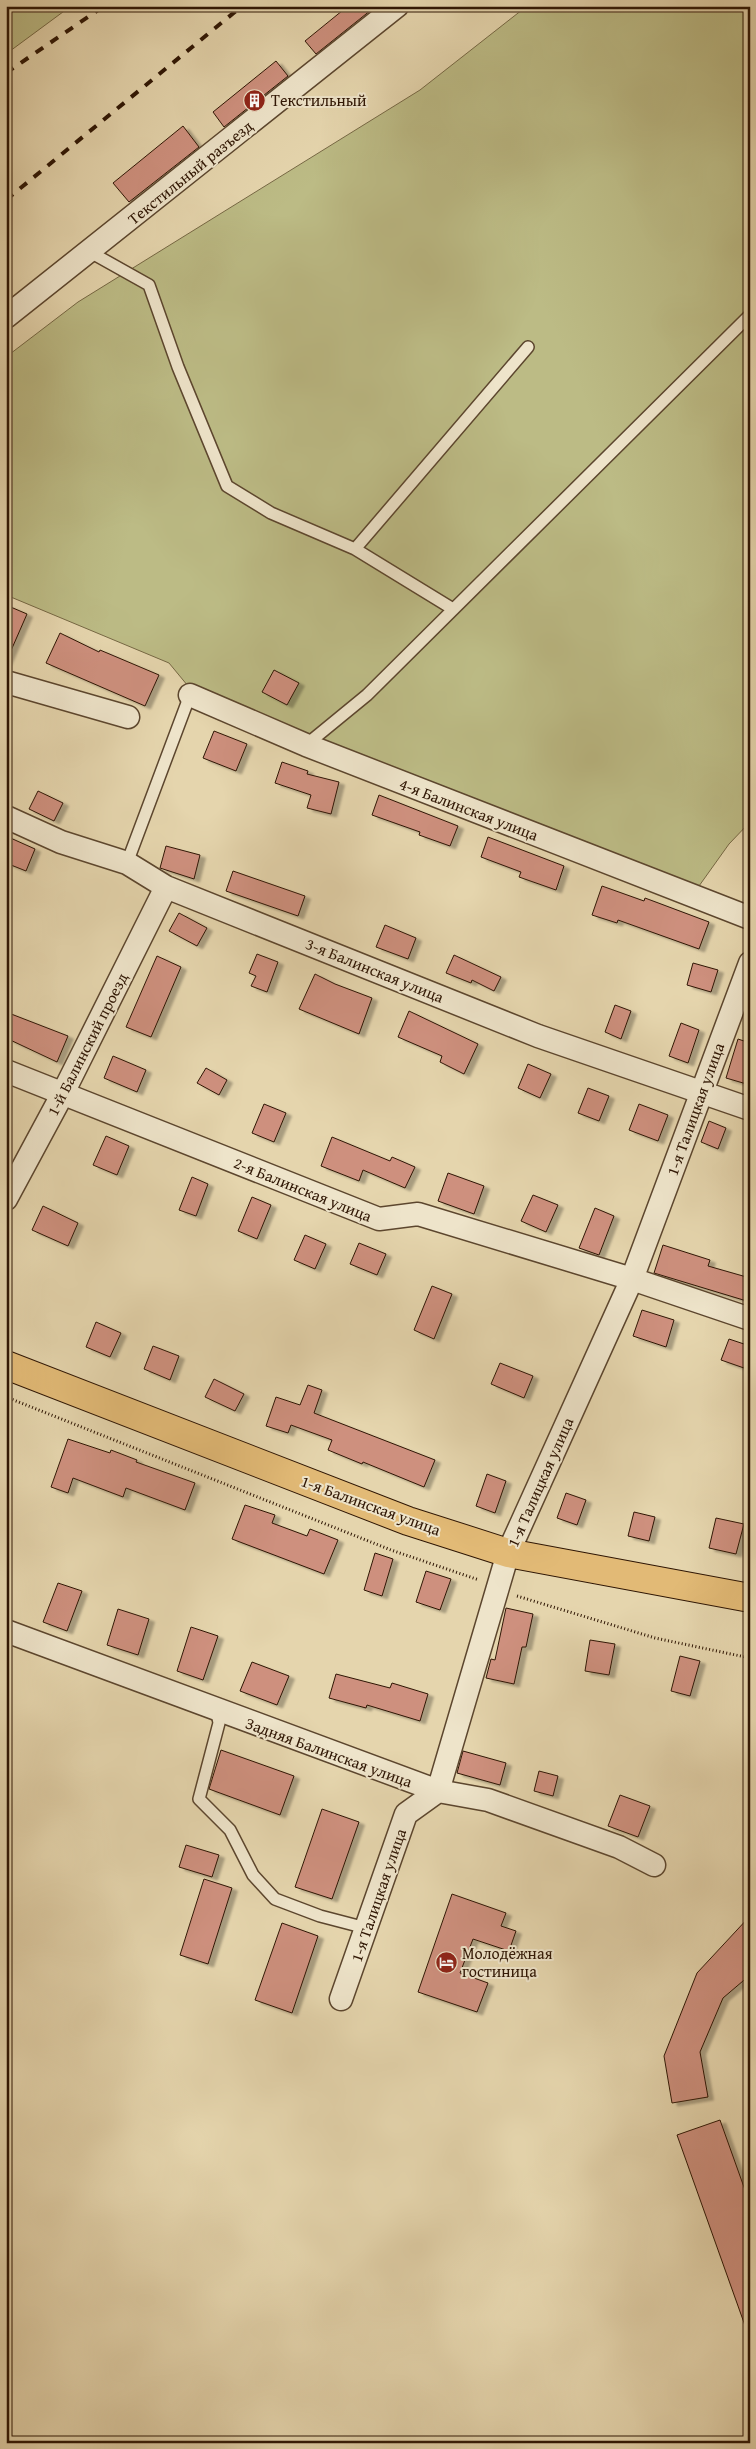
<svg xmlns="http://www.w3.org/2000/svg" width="756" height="2449" viewBox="0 0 756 2449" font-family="'Gentium Book Plus',serif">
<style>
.green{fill:#bcbb85;stroke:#766844}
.building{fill:#ce907e;stroke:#2f1604;filter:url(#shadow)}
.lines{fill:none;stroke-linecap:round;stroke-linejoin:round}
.service-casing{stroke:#5c462e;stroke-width:14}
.minor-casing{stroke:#5c462e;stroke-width:25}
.primary-casing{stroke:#2f1604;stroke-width:30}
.path{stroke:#2f1604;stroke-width:3;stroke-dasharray:1 2.5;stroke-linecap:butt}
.service{stroke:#eee4ca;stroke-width:11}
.minor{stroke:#eee4ca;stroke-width:22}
.primary{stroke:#e2ba76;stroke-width:28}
.rail{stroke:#2f1604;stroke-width:4;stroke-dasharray:9 9;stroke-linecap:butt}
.labels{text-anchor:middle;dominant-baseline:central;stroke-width:4;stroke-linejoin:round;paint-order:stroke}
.poi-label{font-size:16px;fill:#2f1604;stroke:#eee4ca;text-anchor:start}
.street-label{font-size:16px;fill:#2f1604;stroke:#eee4ca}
</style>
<defs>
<filter id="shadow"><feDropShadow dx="5.5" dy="3" stdDeviation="1" flood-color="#0004"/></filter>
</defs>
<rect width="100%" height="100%" fill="#e5d5ad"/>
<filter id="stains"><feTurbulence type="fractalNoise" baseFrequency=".004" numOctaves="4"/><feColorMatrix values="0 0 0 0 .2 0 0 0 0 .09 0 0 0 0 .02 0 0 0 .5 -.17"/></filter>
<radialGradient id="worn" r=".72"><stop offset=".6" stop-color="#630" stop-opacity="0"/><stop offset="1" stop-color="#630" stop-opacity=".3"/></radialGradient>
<path class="green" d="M6,6h65l-65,48z
M527,6h223v816l-21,22 -35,49 -506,-207 -19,-23 -163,-68v-238l72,-55 342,-212z"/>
<path class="building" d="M348,6h20l3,4 -55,44 -11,-13z
M276,61l12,15 -64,51 -11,-15z
M183,126l16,21 -70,55 -16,-19z
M6,605l21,9 -21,48z
M60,633l39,19 1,-2 59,25 -14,31 -99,-43z
M274,670l25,13 -12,22 -25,-13z
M214,731l33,13 -11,27 -33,-13z
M282,762l26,9 -1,3 32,8 -8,32 -24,-6 4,-13 -36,-12z
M38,791l25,12 -9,18 -25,-12z
M379,795l79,31 -8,20 -31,-11 1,-3 -48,-17z
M6,836l29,13 -9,22 -20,-8z
M488,837l76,29 -8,24 -37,-13 2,-5 -40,-15z
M166,846l34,9 -6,24 -34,-11z
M233,871l72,25 -7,20 -72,-25z
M602,886l42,15 1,-3 64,24 -10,27 -81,-29 -1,3 -25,-8z
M179,913l28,15 -10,18 -28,-15z
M385,925l31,13 -8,21 -32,-12z
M257,954l21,8 -11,30 -16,-6 5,-10 -7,-3z
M454,955l47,22 -7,14 -22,-11 -1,3 -25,-10z
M157,956l24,11 -30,70 -25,-10z
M693,963l25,7 -7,22 -24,-7z
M315,974l20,10 37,14 -13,36 -60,-25z
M615,1005l16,6 -10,28 -16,-7z
M409,1011l69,33 -14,30 -24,-12 2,-6 -44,-19z
M6,1012l62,24 -11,26 -51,-24z
M681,1023l18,7 -11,33 -19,-7z
M738,1039l12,4v42l-24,-7z
M113,1056l33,14 -9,22 -33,-14z
M528,1064l23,10 -11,24 -22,-10z
M206,1068l21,12 -8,15 -22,-12z
M588,1088l21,8 -10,25 -21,-8z
M264,1104l22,9 -12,29 -22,-9z
M639,1104l29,11 -10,26 -29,-11z
M709,1121l17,7 -8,21 -17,-7z
M106,1136l23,10 -12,29 -24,-10z
M332,1137l58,24 2,-4 23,10 -10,21 -42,-18 -4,11 -38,-15z
M448,1173l36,13 -10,28 -36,-13z
M192,1177l16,7 -12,32 -17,-6z
M533,1195l25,10 -12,27 -25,-11z
M252,1197l19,8 -14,34 -19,-8z
M43,1206l35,17 -10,23 -36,-16z
M595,1208l19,8 -15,39 -20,-7z
M305,1235l21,9 -11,25 -21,-9z
M359,1243l27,11 -9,21 -27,-11z
M663,1245l47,15 -2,6 42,12v24l-96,-29z
M432,1286l20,8 -18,45 -20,-9z
M642,1310l32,10 -8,27 -33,-11z
M96,1322l25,11 -11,24 -24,-10z
M729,1339l21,7 -6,22 -23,-8z
M153,1346l26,10 -9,24 -26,-11z
M500,1363l33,13 -9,22 -33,-14z
M214,1379l30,15 -9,17 -30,-14z
M308,1385l14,5 -8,23 121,47 -11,27 -61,-25 -1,2 -34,-14 4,-10 -41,-15 -3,8 -22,-7 10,-29 24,8z
M68,1439l42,14 1,-3 26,10 -1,2 59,21 -10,27 -59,-22 -3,9 -50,-19 -5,15 -17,-6z
M487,1474l19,7 -11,32 -19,-7z
M566,1493l20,7 -9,25 -20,-7z
M245,1505l30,10 -3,8 35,13 3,-7 28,11 -14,34 -92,-35z
M634,1512l21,5 -6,24 -21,-5z
M716,1518l28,6 -8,30 -27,-6z
M375,1553l18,6 -11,37 -18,-6z
M426,1571l25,8 -11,31 -24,-8z
M58,1583l24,8 -15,40 -24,-9z
M506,1608l27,6 -7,33h-4l-8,37 -28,-6 5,-19 4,1z
M118,1609l31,10 -11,36 -31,-10z
M191,1627l27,9 -15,44 -26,-9z
M590,1640l25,4 -6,31 -24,-4z
M680,1656l20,5 -10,35 -19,-5z
M252,1662l37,14 -12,29 -37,-14z
M336,1674l54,14 2,-5 36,11 -8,27 -53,-16 -1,3 -37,-10z
M221,1750l73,26 -14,39 -71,-26z
M463,1751l43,12 -6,22 -43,-12z
M539,1771l19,5 -5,20 -19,-5z
M620,1795l30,11 -12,31 -30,-11z
M322,1809l37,13 -27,77 -37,-12z
M186,1845l33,10 -7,22 -33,-10z
M204,1879l28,9 -24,76 -28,-9z
M452,1894l54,19 -5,13 15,5 -7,20 -36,-12 -13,34 28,10 -11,29 -59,-20z
M750,1916v59l-27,23 -23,54 8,45 -36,6 -8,-47 33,-83z
M282,1923l36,13 -26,77 -37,-13z
M720,2120l30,84v129l-2,1 -71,-199z"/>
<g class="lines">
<defs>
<path id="service" d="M90,252l59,33 29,82 49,119 44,27 84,36 98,60
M355,549l173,-202
M306,745l61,-50 383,-380
M127,863l63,-168
M216,1708l3,15 -20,76 31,31 23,45 22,24 45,17 46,12"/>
<path id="minor" d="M6,317l391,-311
M6,682l122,35
M190,695l116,50 444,173
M6,817l55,25 66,21 39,24 372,149 212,73
M6,1071l373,148 39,-5 214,65 118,40
M6,1199l56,-104 104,-208
M6,1631l432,160 50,9 131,47 35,18
M341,1999l65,-185 32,-23 70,-238 124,-274 118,-316"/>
<path id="primary" d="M6,1365l402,156 100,32 242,45"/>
</defs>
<use href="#service" class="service-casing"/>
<use href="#minor" class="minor-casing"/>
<use href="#primary" class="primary-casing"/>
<path class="path" d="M6,1397l385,153 88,30
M517,1596l138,42 95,20"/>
<use href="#service" class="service"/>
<use href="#minor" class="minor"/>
<use href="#primary" class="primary"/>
<path class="rail" d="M6,73l98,-67
M6,200l236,-194"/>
</g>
<defs>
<symbol id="building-disc" viewBox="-11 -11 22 22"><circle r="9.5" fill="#8f2418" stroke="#eee4ca"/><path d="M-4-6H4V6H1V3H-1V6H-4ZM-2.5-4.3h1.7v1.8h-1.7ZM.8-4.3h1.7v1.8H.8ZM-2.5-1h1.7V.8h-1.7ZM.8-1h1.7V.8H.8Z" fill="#fff"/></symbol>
<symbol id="hotel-disc" viewBox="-11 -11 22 22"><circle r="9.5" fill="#8f2418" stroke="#eee4ca"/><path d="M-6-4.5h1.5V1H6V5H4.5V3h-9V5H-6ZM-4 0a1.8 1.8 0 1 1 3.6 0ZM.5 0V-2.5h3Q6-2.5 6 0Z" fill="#fff"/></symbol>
</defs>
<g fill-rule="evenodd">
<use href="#building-disc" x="242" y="88" width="25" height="25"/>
<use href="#hotel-disc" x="434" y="1950" width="25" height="25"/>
</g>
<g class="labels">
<g class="poi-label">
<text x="271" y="100">Текстильный</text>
<text x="462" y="1953">Молодёжная<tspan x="462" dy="18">гостиница</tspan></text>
</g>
<g class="street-label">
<text transform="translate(190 172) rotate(-39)">Текстильный разъезд</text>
<text transform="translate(469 809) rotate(21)">4-я Балинская улица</text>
<text transform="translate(375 970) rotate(22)">3-я Балинская улица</text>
<text transform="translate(87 1044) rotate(-63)">1-й Балинский проезд</text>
<text transform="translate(695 1109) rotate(-70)">1-я Талицкая улица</text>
<text transform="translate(303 1189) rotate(22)">2-я Балинская улица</text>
<text transform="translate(540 1482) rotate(-66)">1-я Талицкая улица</text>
<text transform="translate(371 1505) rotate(20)">1-я Балинская улица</text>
<text transform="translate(329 1752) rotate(20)">Задняя Балинская улица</text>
<text transform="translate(378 1895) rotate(-71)">1-я Талицкая улица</text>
</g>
</g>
<rect width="756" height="2449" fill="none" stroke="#e5d5ad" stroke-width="25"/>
<rect x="8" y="8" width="741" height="2434" fill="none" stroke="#2f1604" stroke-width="2.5"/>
<rect x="12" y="12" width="731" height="2424" fill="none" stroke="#2f1604"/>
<rect width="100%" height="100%" filter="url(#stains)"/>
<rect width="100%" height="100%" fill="url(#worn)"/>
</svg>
